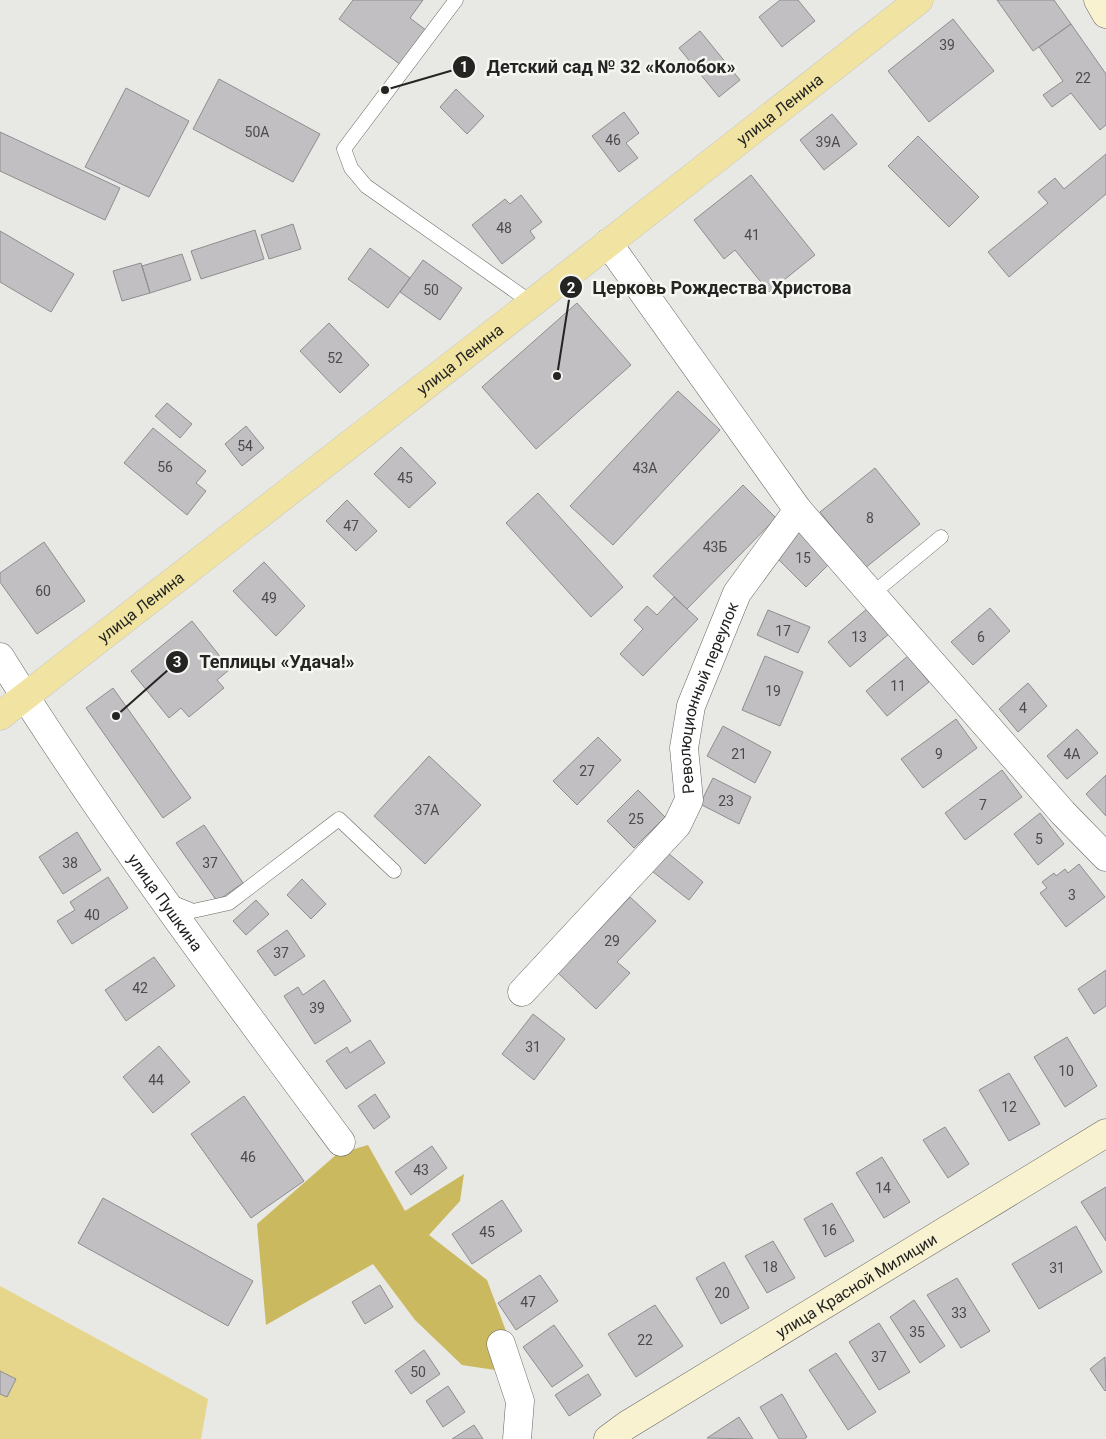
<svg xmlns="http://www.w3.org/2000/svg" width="1106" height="1439" viewBox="0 0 1106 1439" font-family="Roboto,sans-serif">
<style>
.green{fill:#e5d68c}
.forest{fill:#cbb95f}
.building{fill:#c1bfc2;stroke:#8e8d90}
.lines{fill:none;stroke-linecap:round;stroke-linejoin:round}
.lane-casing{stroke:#676764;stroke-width:15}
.street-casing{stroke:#676764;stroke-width:29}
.secondary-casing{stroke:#676764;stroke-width:29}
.primary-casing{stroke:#c6c6c6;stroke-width:29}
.lane{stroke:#fff;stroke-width:14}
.street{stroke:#fff;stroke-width:28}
.secondary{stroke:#f8f2d0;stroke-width:28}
.primary{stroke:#f1e4a2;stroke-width:28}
.labels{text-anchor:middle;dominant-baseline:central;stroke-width:5;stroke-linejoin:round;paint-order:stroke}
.number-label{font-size:14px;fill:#4b4b4b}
.street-label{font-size:16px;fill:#242423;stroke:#f5f5f1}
.leader{fill:none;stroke:#242423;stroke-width:2}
.callout-dot{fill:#242423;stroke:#f5f5f1;stroke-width:2}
.mark-label{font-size:15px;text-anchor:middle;font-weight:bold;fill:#fff}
.callout-label{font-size:18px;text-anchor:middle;font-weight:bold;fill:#242423;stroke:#f5f5f1;stroke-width:5;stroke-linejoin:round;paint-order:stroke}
</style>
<rect width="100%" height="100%" fill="#e8e8e4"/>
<path class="green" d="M0,1286l208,113 -7,40h-201z"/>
<path class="forest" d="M368,1145l37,66 59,-37 -4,27 -31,34 58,45 35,94 -60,-9 -47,-45 -42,-56 -107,61 -9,-101 80,-70z"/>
<path class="building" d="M353,0h70l-13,18 17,13 -26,34 -62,-46z
M780,0h18l17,21 -33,26 -23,-30z
M997,0h57l17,24 -38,27z
M953,19l41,52 -65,51 -41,-51z
M1071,24l35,50v51l-6,5 -29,-37 -19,14 -9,-12 20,-14 -24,-34z
M700,31l40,49 -21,17 -40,-49z
M219,79l101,55 -27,48 -100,-53z
M126,88l63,33 -40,76 -64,-30z
M456,89l28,27 -17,18 -27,-27z
M624,112l15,21 -13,10 12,15 -19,14 -27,-36z
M832,114l25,30 -33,26 -24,-30z
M0,132l120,56 -15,32 -105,-49z
M918,136l61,61 -30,30 -61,-61z
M1106,154v40l-97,83 -21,-25 60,-49 -10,-11 17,-14 9,11z
M751,175l64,80 -46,37 -34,-42 -11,9 -30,-39z
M521,195l21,27 -12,9 5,7 -33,26 -30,-39 33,-26 5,5z
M293,224l8,25 -32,10 -8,-24z
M255,230l9,29 -63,20 -10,-28z
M0,231l74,43 -23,38 -51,-30z
M370,248l40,30 -22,30 -40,-29z
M182,254l9,26 -41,13 -8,-27z
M423,260l39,28 -22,32 -40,-28z
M141,263l9,30 -28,8 -9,-30z
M577,303l54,62 -95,84 -54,-62z
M329,323l40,42 -29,28 -40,-42z
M678,391l42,39 -107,115 -43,-39z
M167,403l25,21 -12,14 -25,-22z
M246,426l18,22 -22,18 -17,-22z
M153,428l53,43 -10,12 10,8 -19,24 -63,-52z
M401,447l35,36 -27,25 -35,-34z
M875,468l45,56 -55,44 -45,-56z
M743,485l33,33 -89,91 -34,-33z
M538,493l85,94 -32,30 -85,-94z
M347,500l30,31 -21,20 -30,-30z
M799,529l33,32 -26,26 -33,-33z
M44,542l41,59 -48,33 -37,-52v-9z
M264,562l41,44 -29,30 -43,-45z
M674,597l24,22 -55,57 -23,-22 23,-25 -9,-9 13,-14 10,9z
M868,608l22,25 -40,34 -22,-25z
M990,608l20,23 -37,34 -22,-23z
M768,610l42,17 -12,26 -41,-18z
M192,621l38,48 -13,11 7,8 -35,29 -8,-9 -12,10 -38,-47z
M765,656l38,16 -23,54 -38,-16z
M908,656l21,26 -42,34 -21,-25z
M1028,683l19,23 -29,26 -19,-23z
M113,688l78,110 -28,20 -77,-110z
M956,719l21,29 -54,40 -22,-29z
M723,726l48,26 -16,31 -48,-27z
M1077,729l21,24 -31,26 -20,-23z
M598,737l23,23 -44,45 -24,-24z
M429,756l52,49 -56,59 -51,-48z
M1002,770l20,27 -57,43 -20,-27z
M1106,775v41l-20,-22z
M713,778l38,19 -12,27 -39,-20z
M638,790l27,27 -31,31 -27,-27z
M1040,813l24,31 -26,21 -24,-31z
M204,825l39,58 -26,18 -41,-58z
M77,832l24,38 -38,24 -24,-37z
M663,849l40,33 -14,18 -41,-32z
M1079,864l26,33 -39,30 -26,-34 7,-5 -5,-6 12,-9 2,3 9,-7 3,4z
M108,877l20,31 -56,36 -15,-23 18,-11 -5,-8z
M302,879l24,25 -15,15 -24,-24z
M630,897l26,24 -39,41 13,11 -34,36 -38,-36z
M256,900l13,14 -23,21 -13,-14z
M287,930l18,26 -30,20 -18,-25z
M154,957l21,29 -49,35 -21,-31z
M1106,970v36l-12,8 -16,-25z
M324,980l27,41 -36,23 -31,-48 14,-9 5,8z
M533,1014l32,25 -31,41 -32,-26z
M1067,1037l30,49 -32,21 -31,-50z
M370,1040l15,23 -39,26 -20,-28 21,-14 3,6z
M159,1046l31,36 -37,31 -30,-36z
M1009,1073l31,51 -31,17 -30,-51z
M375,1094l15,23 -16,12 -16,-23z
M244,1096l60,85 -53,37 -60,-84z
M945,1127l24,37 -21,14 -25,-38z
M432,1146l15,22 -36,27 -16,-23z
M882,1157l28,45 -26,16 -28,-45z
M1106,1187v54l-25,-39z
M103,1198l150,83 -25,45 -150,-83z
M502,1200l20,31 -50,33 -20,-30z
M832,1203l22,38 -29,16 -21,-38z
M1076,1226l26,46 -63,37 -27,-45z
M773,1241l22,37 -28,15 -22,-37z
M724,1262l25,46 -28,16 -25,-46z
M540,1275l18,26 -42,29 -18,-27z
M957,1278l33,53 -29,17 -34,-53z
M380,1285l13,22 -28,17 -13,-22z
M914,1300l31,46 -25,17 -30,-46z
M655,1305l28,41 -47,31 -28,-43z
M879,1323l31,49 -31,18 -30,-48z
M554,1325l29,41 -31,21 -29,-40z
M424,1350l16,24 -29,20 -16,-23z
M836,1353l40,59 -28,18 -39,-60z
M1105,1357l1,33 -1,1 -15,-22z
M0,1371l16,8 -9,18 -7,-3z
M588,1374l13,21 -32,21 -14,-21z
M448,1386l17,26 -22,15 -17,-26z
M782,1394l25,43 -3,2h-25l-19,-32z
M739,1417l14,22 -46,-1z
M474,1425l9,14h-31z"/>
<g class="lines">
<defs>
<path id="lane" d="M456,0l-112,149 7,19 15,18 166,117
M872,594l69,-57
M171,902l22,9 36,-8 110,-84 55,52"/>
<g id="street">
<path d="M608,243l190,267 265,303 43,44"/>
<path id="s1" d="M0,657c105,168 223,326 341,485"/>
<path id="s2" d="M522,992l155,-167 12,-25 -5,-52 7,-42 46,-113 61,-83"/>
<path d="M501,1344l19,57 -3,38"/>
</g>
<g id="secondary">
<path d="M1098,0l8,14"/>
<path id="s3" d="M608,1439l19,-14 479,-292"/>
</g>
<g id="primary">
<path id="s4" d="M0,716l532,-413 387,-303"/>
</g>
</defs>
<use href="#lane" class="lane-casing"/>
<use href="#street" class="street-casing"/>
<use href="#secondary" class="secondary-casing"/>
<use href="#primary" class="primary-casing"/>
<use href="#lane" class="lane"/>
<use href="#street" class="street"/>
<use href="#secondary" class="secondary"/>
<use href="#primary" class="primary"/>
</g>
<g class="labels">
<g class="number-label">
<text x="947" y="45">39</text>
<text x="1083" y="78">22</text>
<text x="257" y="132">50А</text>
<text x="613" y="140">46</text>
<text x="828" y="142">39А</text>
<text x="504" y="228">48</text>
<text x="752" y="235">41</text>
<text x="431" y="290">50</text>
<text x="335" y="358">52</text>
<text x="245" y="446">54</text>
<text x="165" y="467">56</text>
<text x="645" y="468">43А</text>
<text x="405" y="478">45</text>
<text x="870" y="518">8</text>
<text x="351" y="526">47</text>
<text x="715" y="547">43Б</text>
<text x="803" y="558">15</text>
<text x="43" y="591">60</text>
<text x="269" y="598">49</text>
<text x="783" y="631">17</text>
<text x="859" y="637">13</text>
<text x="981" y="637">6</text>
<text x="898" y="686">11</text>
<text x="773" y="691">19</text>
<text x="1023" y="708">4</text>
<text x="739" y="754">21</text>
<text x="939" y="754">9</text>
<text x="1072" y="754">4А</text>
<text x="587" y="771">27</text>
<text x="726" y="801">23</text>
<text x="983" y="805">7</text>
<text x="427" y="810">37А</text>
<text x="636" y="819">25</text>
<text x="1039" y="839">5</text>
<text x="70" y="863">38</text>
<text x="210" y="863">37</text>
<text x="1072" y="895">3</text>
<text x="92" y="915">40</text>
<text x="612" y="941">29</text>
<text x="281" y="953">37</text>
<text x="140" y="988">42</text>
<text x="317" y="1008">39</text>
<text x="533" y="1047">31</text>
<text x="1066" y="1071">10</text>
<text x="156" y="1080">44</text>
<text x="1009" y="1107">12</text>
<text x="248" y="1157">46</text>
<text x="421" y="1170">43</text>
<text x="883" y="1188">14</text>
<text x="829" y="1230">16</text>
<text x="487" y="1232">45</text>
<text x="770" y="1267">18</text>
<text x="1057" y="1268">31</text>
<text x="722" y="1293">20</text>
<text x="528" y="1302">47</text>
<text x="959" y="1313">33</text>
<text x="917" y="1332">35</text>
<text x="645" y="1340">22</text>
<text x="879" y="1357">37</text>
<text x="418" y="1372">50</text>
</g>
<g class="street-label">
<text stroke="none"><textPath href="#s4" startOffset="988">улица Ленина</textPath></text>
<text stroke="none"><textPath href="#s4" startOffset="582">улица Ленина</textPath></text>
<text stroke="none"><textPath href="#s4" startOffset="178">улица Ленина</textPath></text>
<text stroke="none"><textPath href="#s2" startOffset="362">Революционный переулок</textPath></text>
<text stroke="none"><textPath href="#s1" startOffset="296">улица Пушкина</textPath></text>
<text stroke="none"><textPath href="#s3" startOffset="292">улица Красной Милиции</textPath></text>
</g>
</g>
<path class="leader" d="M385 90L464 67M557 376L571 287M116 716L177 662"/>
<g class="callout-dot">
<circle cx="385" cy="90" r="5"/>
<circle cx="557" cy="376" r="5"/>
<circle cx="116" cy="716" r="5"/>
<circle cx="464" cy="67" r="12"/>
<circle cx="571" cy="287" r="12"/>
<circle cx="177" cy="662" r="12"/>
</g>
<g class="mark-label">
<text x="464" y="72">1</text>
<text x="571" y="293">2</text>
<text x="177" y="667">3</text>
</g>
<g class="callout-label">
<text x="611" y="73">Детский сад № 32 «Колобок»</text>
<text x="722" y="294">Церковь Рождества Христова</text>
<text x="277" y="668">Теплицы «Удача!»</text>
</g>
</svg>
